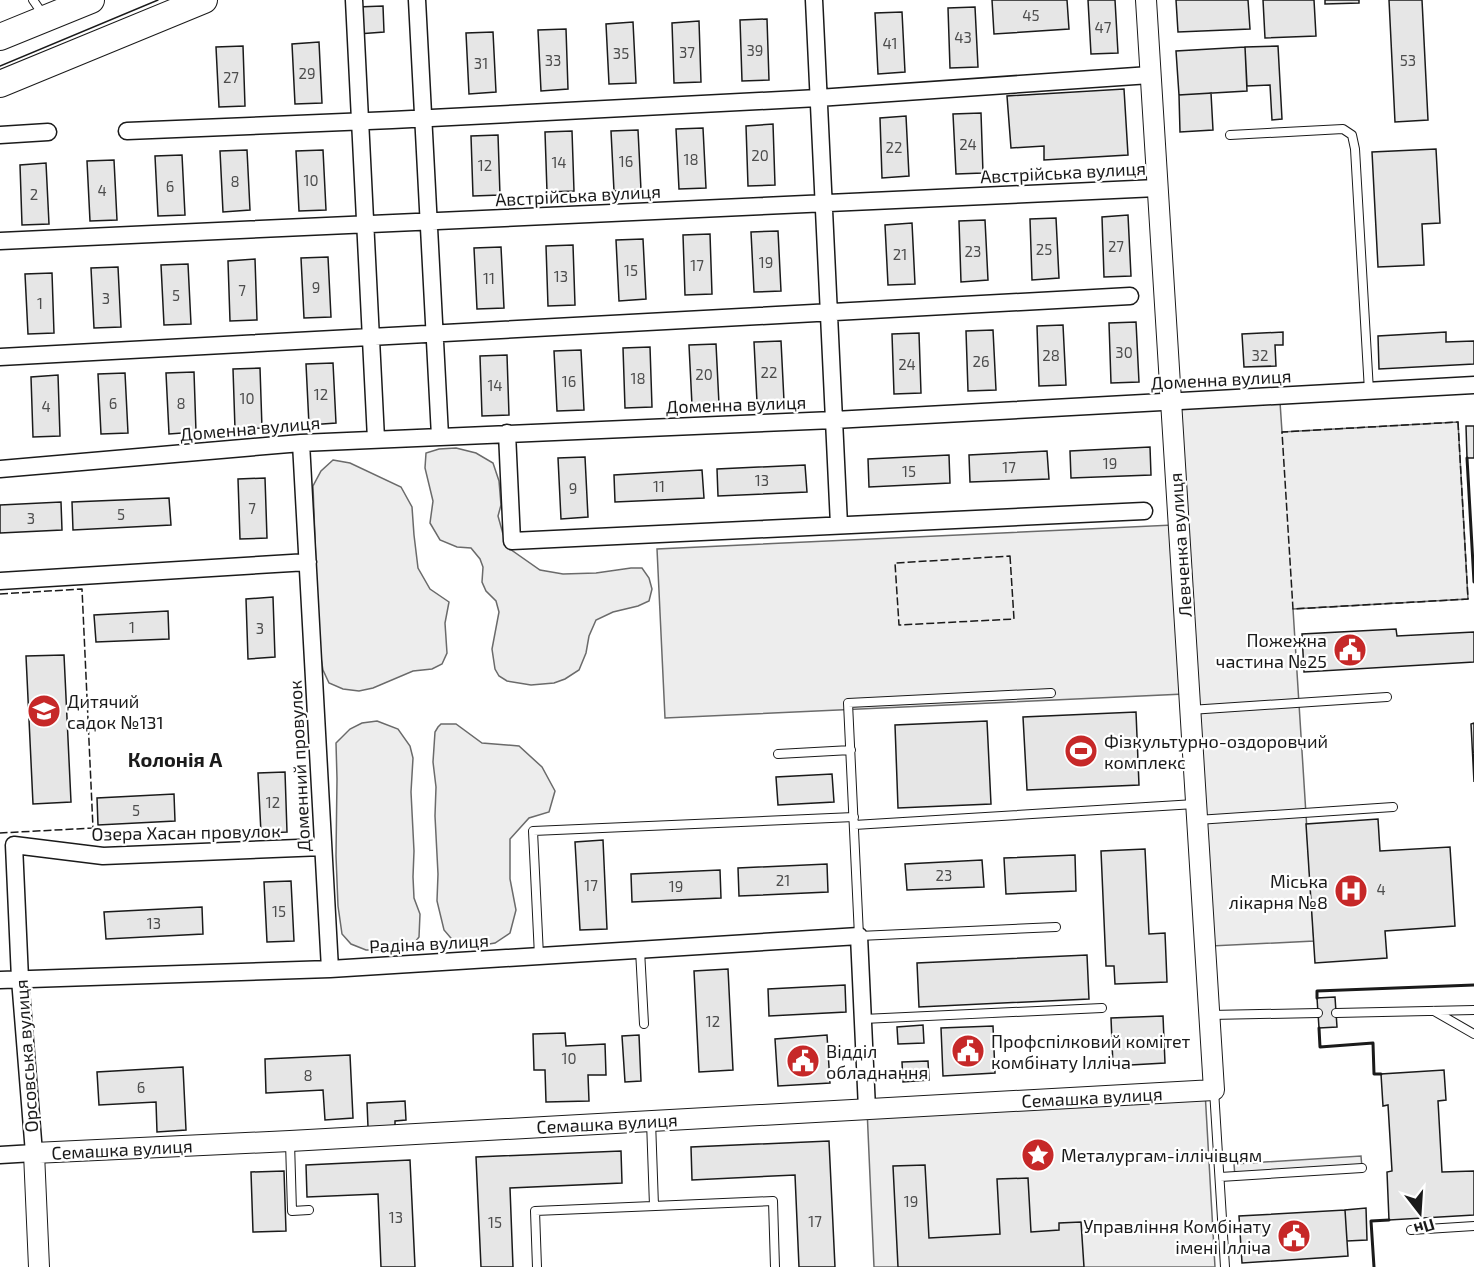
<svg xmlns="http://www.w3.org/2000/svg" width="1474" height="1267" viewBox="0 0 1474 1267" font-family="'Exo 2',sans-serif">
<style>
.built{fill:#ededed;stroke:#6a6a6a;stroke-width:1.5}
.building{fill:#e6e6e6;stroke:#1a1a1a;stroke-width:1.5}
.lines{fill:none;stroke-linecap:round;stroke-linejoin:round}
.service-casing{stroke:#1a1a1a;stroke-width:10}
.minor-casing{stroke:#1a1a1a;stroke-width:19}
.tertiary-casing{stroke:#1a1a1a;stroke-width:22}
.primary-casing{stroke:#1a1a1a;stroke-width:28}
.service{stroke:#fff;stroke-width:8}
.minor{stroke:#fff;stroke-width:16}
.tertiary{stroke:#fff;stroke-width:20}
.primary{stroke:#fff;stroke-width:26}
.tram{stroke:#1a1a1a;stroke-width:1.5}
.fence{stroke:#1a1a1a;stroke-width:1.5;stroke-dasharray:8 3;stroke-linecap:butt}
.wall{stroke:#1a1a1a;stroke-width:3}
.labels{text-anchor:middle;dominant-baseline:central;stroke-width:4.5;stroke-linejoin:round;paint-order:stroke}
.number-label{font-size:15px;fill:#4d4d4d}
.street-label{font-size:18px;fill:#1a1a1a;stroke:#fff}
.poi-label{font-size:18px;fill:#1a1a1a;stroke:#fff;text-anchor:start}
.neighbourhood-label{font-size:20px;font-weight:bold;fill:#1a1a1a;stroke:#fff}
</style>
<rect width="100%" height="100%" fill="#fff"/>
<path class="built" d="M1280,402l2,30 176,-10 10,177 -175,10 21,332 -103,5 -34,-538z
M456,448l20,5 17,10 6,18 2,24 -3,11 5,18 7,15 30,21 23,4 33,-1 35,-5h11l7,10 3,11 -3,12 -11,5 -25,6 -17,8 -7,16 -3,17 -7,17 -14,9 -11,4 -23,2 -24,-4 -8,-5 -4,-7 -3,-20 7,-37 -3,-11 -10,-10 -4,-9 1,-15 -3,-8 -9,-11 -14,-1 -17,-7 -10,-17 3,-22 -8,-33 1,-15 13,-4z
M333,460l17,3 51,24 11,20 2,28 4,33 12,21 19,13 -4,21 2,30 -5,11 -10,5 -19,2 -40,17 -14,3 -16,-2 -14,-6 -6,-13 -4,-24 -6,-160 8,-15z
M1173,525l11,169 -519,24 -8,-169z
M377,721l21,8 12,17 3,12 -2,34 3,59 -1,26 1,21 6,16 -1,23 -7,9 -20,4h-26l-15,-6 -9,-10 -4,-28 -2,-50 1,-77 -1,-36 14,-14 12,-6z
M441,724h15l26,19 37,3 23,21 13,24 -6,21 -20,6 -19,21v40l6,31 -6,23 -15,10 -18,3 -21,-2 -12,-14 -7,-29 1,-27 -3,-58 1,-29 -3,-25 2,-30 3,-5z
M1205,1091l10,176h-341l-7,-158z
M1361,1156l1,12 -127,9 -1,-13z"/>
<path class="building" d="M992,0h75l2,29 -75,5z
M1088,0h27l3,53 -27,1z
M1176,0h72l2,29 -72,3z
M1263,0h51l2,36 -51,2z
M1325,0h34v3l-34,1z
M1389,0h33l6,120 -33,2z
M383,6l1,26 -26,2 -1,-27z
M975,7l3,60 -28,1 -2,-60z
M902,12l3,60 -27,2 -3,-61z
M767,19l2,61 -27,1 -2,-61z
M699,21l2,61 -27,1 -2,-60z
M633,22l3,61 -27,1 -3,-60z
M566,29l2,60 -27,2 -3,-61z
M493,32l3,60 -27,2 -3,-61z
M319,42l3,61 -27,1 -3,-60z
M243,46l2,60 -26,1 -3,-60z
M1278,46l4,73 -10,1 -2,-35 -23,1 -2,-39z
M1245,47l2,44 -68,4 -3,-44z
M1124,89l4,66 -84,5v-14l-33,2 -4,-52z
M1211,93l2,37 -33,2 -1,-37z
M981,113l2,60 -27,1 -3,-60z
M906,116l3,60 -27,2 -2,-60z
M773,124l2,61 -27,1 -2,-60z
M703,128l3,60 -27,1 -3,-60z
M638,130l3,60 -27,1 -3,-60z
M572,131l2,60 -27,1 -2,-60z
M498,135l2,60 -27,1 -2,-60z
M1436,149l4,74 -18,1 2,41 -46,2 -6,-115z
M247,150l3,60 -27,2 -3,-61z
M323,150l3,60 -27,1 -3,-60z
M182,155l3,60 -27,1 -3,-60z
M114,160l3,60 -27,1 -3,-60z
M46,163l3,61 -27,1 -2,-60z
M1128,215l3,61 -27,1 -2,-60z
M1056,218l3,60 -27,2 -2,-61z
M985,220l3,60 -27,2 -2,-61z
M912,223l3,61 -27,1 -3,-60z
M778,231l3,60 -27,1 -3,-60z
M710,234l2,60 -27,1 -2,-60z
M643,239l3,60 -27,2 -3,-61z
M573,245l2,60 -27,1 -2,-60z
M501,247l3,61 -27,1 -3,-61z
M328,257l3,60 -27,1 -3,-60z
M255,259l2,61 -27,1 -2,-60z
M188,264l3,60 -27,1 -3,-60z
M118,267l3,60 -27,1 -3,-60z
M52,273l2,60 -26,1 -3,-60z
M1136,322l3,60 -28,1 -2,-60z
M1063,325l3,60 -27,1 -2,-60z
M993,330l3,60 -28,1 -2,-60z
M1283,332v13h-8l1,21 -32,1 -2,-33z
M1446,332v10l28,-1v23l-95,5 -1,-33z
M919,333l2,60 -27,1 -2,-60z
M781,341l3,60 -27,1 -3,-60z
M716,344l3,60 -27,1 -3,-60z
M650,347l2,60 -27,1 -2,-60z
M581,350l3,60 -27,1 -3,-60z
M507,355l2,60 -27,1 -2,-60z
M333,363l3,60 -27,2 -3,-61z
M260,368l2,60 -27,1 -2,-60z
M194,372l2,60 -27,2 -3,-61z
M125,373l3,60 -27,1 -3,-60z
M58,375l2,61 -27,1 -2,-60z
M1466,426h8v32h-7z
M1150,447l1,28 -80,3 -1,-27z
M1047,451l2,28 -79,3 -1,-27z
M949,455l1,28 -81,4 -1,-28z
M585,457l3,60 -27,2 -3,-61z
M805,465l2,27 -89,4 -1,-27z
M702,470l2,28 -89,4 -1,-27z
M265,478l2,60 -27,1 -2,-60z
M169,498l2,27 -98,5 -1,-28z
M61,502l1,28 -62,3v-28z
M273,597l2,60 -27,2 -2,-60z
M168,611l1,28 -73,3 -2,-27z
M1396,629l1,7 77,-4v30l-170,10 -2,-38z
M64,655l7,147 -38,2 -7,-148z
M1136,712l3,73 -112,5 -4,-73z
M987,721l4,83 -93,4 -3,-83z
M1474,723v59l-3,-58z
M285,772l2,60 -26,1 -3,-60z
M832,774l2,28 -56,3 -2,-28z
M174,794l1,27 -77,4 -1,-27z
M1378,819l2,32 70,-4 5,79 -70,5 2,27 -72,5 -9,-139z
M603,840l4,89 -27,1 -5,-88z
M1145,849l4,85 16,-1 2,49 -52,2 -1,-18h-8l-5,-115z
M1075,855l1,36 -70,3 -2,-36z
M982,860l2,27 -77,3 -2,-26z
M827,864l1,28 -89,4 -1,-28z
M720,870l1,28 -89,4 -1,-28z
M291,881l3,60 -27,1 -3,-60z
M202,907l1,27 -97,5 -2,-27z
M1087,955l2,44 -170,8 -2,-44z
M728,969l5,101 -34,2 -5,-101z
M845,985l1,27 -77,4 -1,-27z
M1335,997l2,30 -18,1 -2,-30z
M1163,1016l2,47 -52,3 -2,-48z
M923,1025l1,18 -26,1 -1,-17z
M993,1026l2,47 -52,3 -2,-48z
M565,1033l1,13 39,-2 1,31h-18l1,26 -43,1 -1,-32h-11l-1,-36z
M639,1035l2,46 -16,1 -3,-46z
M827,1035l3,48 -52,3 -3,-47z
M350,1055l3,63 -28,2 -2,-30 -57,3 -1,-34z
M928,1061l1,19 -26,2 -1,-20z
M183,1067l3,63 -29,2 -1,-30 -57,3 -2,-33z
M1444,1070l2,30 -8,1 4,71 32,-1v44l-85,5 -2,-48 5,-1 -4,-66 -5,1 -2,-32z
M405,1101l1,19 -11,1v5l-27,1 -1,-24z
M829,1141l6,126h-36l-4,-92 -103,5 -1,-33z
M621,1151l1,32 -112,5 3,79h-32l-5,-110z
M410,1160l5,107h-34l-3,-73 -71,3 -1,-32z
M925,1165l4,73 71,-4 -3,-55 31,-1 3,54 28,-2v-7l22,-1 3,45h-186l-5,-101z
M284,1171l2,60 -33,1 -2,-60z
M1366,1208l1,32 -20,1 -2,-31z
M1345,1210l3,46 -106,7 -3,-47z"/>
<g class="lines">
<defs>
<path id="service" d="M33,0l11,16
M1230,135l113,-6 9,6 3,14 14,242
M1051,693l-203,10 11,233 197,-9
M1190,710l197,-13
M778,754l73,-4
M1197,820l196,-13
M854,825l341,-21
M640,950l4,74
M539,956l-6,-125 321,-14
M1434,1011l40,23
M1336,1013l138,-3
M1210,1015l108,-2
M863,1019l239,-11
M1214,1090l11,177
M651,1121l3,85
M290,1142l2,69 17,-1
M1220,1177l142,-9
M1411,1230l63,-4
M537,1267l-2,-56 238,-10 2,66"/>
<path id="minor" d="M354,0l22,439
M417,0l23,436
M814,0l25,525
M127,131l265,-11 426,-22 332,-23
M0,135l48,-3
M0,241l1157,-53
M0,357l1130,-61
M507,433l5,108 632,-30
M301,443l29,526
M0,469l301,-26 533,-23 640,-35
M0,581l308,-19
M0,980l330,-11 529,-33 8,173
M0,1155l34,-2 -14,-174 -6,-134 89,11 220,-9"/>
<path id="tertiary" d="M39,1267l-5,-114 256,-12 924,-51 -68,-1090"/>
<path id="primary" d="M0,37l91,-37
M0,84l204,-84"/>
</defs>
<use href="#service" class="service-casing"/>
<use href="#minor" class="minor-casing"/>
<use href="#tertiary" class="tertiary-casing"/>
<use href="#primary" class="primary-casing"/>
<use href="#service" class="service"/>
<use href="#minor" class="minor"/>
<use href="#tertiary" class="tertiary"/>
<use href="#primary" class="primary"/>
<path class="tram" d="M0,66l158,-66"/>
<path class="fence" d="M1458,422l10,177 -175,10 -11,-177z
M1010,556l4,63 -115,6 -4,-62z
M0,594l82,-5 11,239 -93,5"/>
<path class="wall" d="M1467,458l7,124
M1317,998v-7l157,-6
M1319,1028l1,19 53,-4 1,31h7
M1374,1267l-3,-46 18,-1"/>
</g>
<defs>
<symbol id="civic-disc" viewBox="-11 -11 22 22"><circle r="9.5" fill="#c62828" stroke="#fff"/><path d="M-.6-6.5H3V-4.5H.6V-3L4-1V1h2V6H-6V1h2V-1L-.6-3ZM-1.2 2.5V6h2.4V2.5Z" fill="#fff"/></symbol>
<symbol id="school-disc" viewBox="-11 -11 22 22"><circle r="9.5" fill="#c62828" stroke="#fff"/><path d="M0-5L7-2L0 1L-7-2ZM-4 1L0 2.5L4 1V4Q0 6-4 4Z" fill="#fff"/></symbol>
<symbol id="stadium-disc" viewBox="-11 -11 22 22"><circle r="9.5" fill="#c62828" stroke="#fff"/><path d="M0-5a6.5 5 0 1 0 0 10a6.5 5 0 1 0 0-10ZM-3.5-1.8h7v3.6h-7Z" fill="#fff"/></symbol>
<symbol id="hospital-disc" viewBox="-11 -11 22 22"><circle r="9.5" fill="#c62828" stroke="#fff"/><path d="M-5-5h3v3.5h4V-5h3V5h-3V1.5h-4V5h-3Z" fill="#fff"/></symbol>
<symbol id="sight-disc" viewBox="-11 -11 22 22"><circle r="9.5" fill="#c62828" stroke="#fff"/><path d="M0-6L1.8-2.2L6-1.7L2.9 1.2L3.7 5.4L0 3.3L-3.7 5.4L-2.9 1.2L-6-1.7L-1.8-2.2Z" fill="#fff"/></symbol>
</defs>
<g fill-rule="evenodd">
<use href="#civic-disc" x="1331" y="631" width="38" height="38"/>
<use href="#school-disc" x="25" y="692" width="38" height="38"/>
<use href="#stadium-disc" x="1062" y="732" width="38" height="38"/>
<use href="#hospital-disc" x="1332" y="872" width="38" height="38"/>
<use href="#civic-disc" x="949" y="1032" width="38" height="38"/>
<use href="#civic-disc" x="784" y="1042" width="38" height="38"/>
<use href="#sight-disc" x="1019" y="1136" width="38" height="38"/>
<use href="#civic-disc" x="1275" y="1217" width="38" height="38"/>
</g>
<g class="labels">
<g class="number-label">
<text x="1031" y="15">45</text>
<text x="1103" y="27">47</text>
<text x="963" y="37">43</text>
<text x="890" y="43">41</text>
<text x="755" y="50">39</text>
<text x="687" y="52">37</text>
<text x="621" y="53">35</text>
<text x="553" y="60">33</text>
<text x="1408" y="60">53</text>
<text x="481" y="63">31</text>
<text x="307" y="73">29</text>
<text x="231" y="77">27</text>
<text x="968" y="144">24</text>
<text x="894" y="147">22</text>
<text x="760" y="155">20</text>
<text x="691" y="159">18</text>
<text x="626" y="161">16</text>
<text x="559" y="162">14</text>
<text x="485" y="165">12</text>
<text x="311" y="180">10</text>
<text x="235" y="181">8</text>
<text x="170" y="186">6</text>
<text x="102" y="190">4</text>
<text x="34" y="194">2</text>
<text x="1116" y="246">27</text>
<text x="1044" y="249">25</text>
<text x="973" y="251">23</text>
<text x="900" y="254">21</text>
<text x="766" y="262">19</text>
<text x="697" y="265">17</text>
<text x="631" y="270">15</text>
<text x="561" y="276">13</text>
<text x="489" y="278">11</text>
<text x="316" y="287">9</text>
<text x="242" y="290">7</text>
<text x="176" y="295">5</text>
<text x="106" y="298">3</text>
<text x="40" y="303">1</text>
<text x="1124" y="352">30</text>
<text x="1051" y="355">28</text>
<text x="1260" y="355">32</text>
<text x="981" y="361">26</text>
<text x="907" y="364">24</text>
<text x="769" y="372">22</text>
<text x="704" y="374">20</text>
<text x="638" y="378">18</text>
<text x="569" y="381">16</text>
<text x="495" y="385">14</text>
<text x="321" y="394">12</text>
<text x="247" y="398">10</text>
<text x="113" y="403">6</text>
<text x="181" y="403">8</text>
<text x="46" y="406">4</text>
<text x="1110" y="463">19</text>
<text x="1009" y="467">17</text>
<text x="909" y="471">15</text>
<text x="762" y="480">13</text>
<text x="659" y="486">11</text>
<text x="573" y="488">9</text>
<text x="252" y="508">7</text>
<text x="121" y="514">5</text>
<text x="31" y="518">3</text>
<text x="132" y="627">1</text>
<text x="260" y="628">3</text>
<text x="273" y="802">12</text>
<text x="136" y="810">5</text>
<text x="944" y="875">23</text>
<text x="783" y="880">21</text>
<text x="591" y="885">17</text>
<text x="676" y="886">19</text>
<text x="1381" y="889">4</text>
<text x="279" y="911">15</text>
<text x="154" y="923">13</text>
<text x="713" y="1021">12</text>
<text x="569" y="1058">10</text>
<text x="308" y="1075">8</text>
<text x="141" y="1087">6</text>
<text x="911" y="1201">19</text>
<text x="396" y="1217">13</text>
<text x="815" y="1221">17</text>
<text x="495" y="1222">15</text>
</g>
<g class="street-label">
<text transform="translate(1063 172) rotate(-3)">Австрійська вулиця</text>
<text transform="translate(578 195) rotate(-3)">Австрійська вулиця</text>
<text transform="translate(1221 379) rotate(-3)">Доменна вулиця</text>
<text transform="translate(736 404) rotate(-2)">Доменна вулиця</text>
<text transform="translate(250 428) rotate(-5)">Доменна вулиця</text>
<text transform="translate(1180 545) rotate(-94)">Левченка вулиця</text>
<text transform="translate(299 766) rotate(-93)">Доменний провулок</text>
<text transform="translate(186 832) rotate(-1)">Озера Хасан провулок</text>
<text transform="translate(429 943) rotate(-3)">Радіна вулиця</text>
<text transform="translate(26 1056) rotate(-94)">Орсовська вулиця</text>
<text transform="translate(1092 1097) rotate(-3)">Семашка вулиця</text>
<text transform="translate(607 1123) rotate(-3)">Семашка вулиця</text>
<text transform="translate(122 1149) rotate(-3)">Семашка вулиця</text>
</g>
<g class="poi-label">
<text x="1327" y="640" text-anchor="end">Пожежна<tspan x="1327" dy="21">частина №25</tspan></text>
<text x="67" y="701">Дитячий<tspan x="67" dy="21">садок №131</tspan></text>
<text x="1104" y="741">Фізкультурно-оздоровчий<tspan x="1104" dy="21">комплекс</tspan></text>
<text x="1328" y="881" text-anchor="end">Міська<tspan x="1328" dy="21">лікарня №8</tspan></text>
<text x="991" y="1041">Профспілковий комітет<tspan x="991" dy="21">комбінату Ілліча</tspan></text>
<text x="826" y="1051">Відділ<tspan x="826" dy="21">обладнання</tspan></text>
<text x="1061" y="1155">Металургам-іллічівцям</text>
<text x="1271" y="1226" text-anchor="end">Управління Комбінату<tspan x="1271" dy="21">імені Ілліча</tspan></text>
</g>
<g class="neighbourhood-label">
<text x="175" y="759">Колонія А</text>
</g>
</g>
<g transform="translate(1420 1213) rotate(163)" stroke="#ffffff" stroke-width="4.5" paint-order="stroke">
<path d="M0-4.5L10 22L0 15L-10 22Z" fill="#1a1a1a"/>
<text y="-9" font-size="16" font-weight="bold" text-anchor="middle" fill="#1a1a1a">Пн</text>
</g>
</svg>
